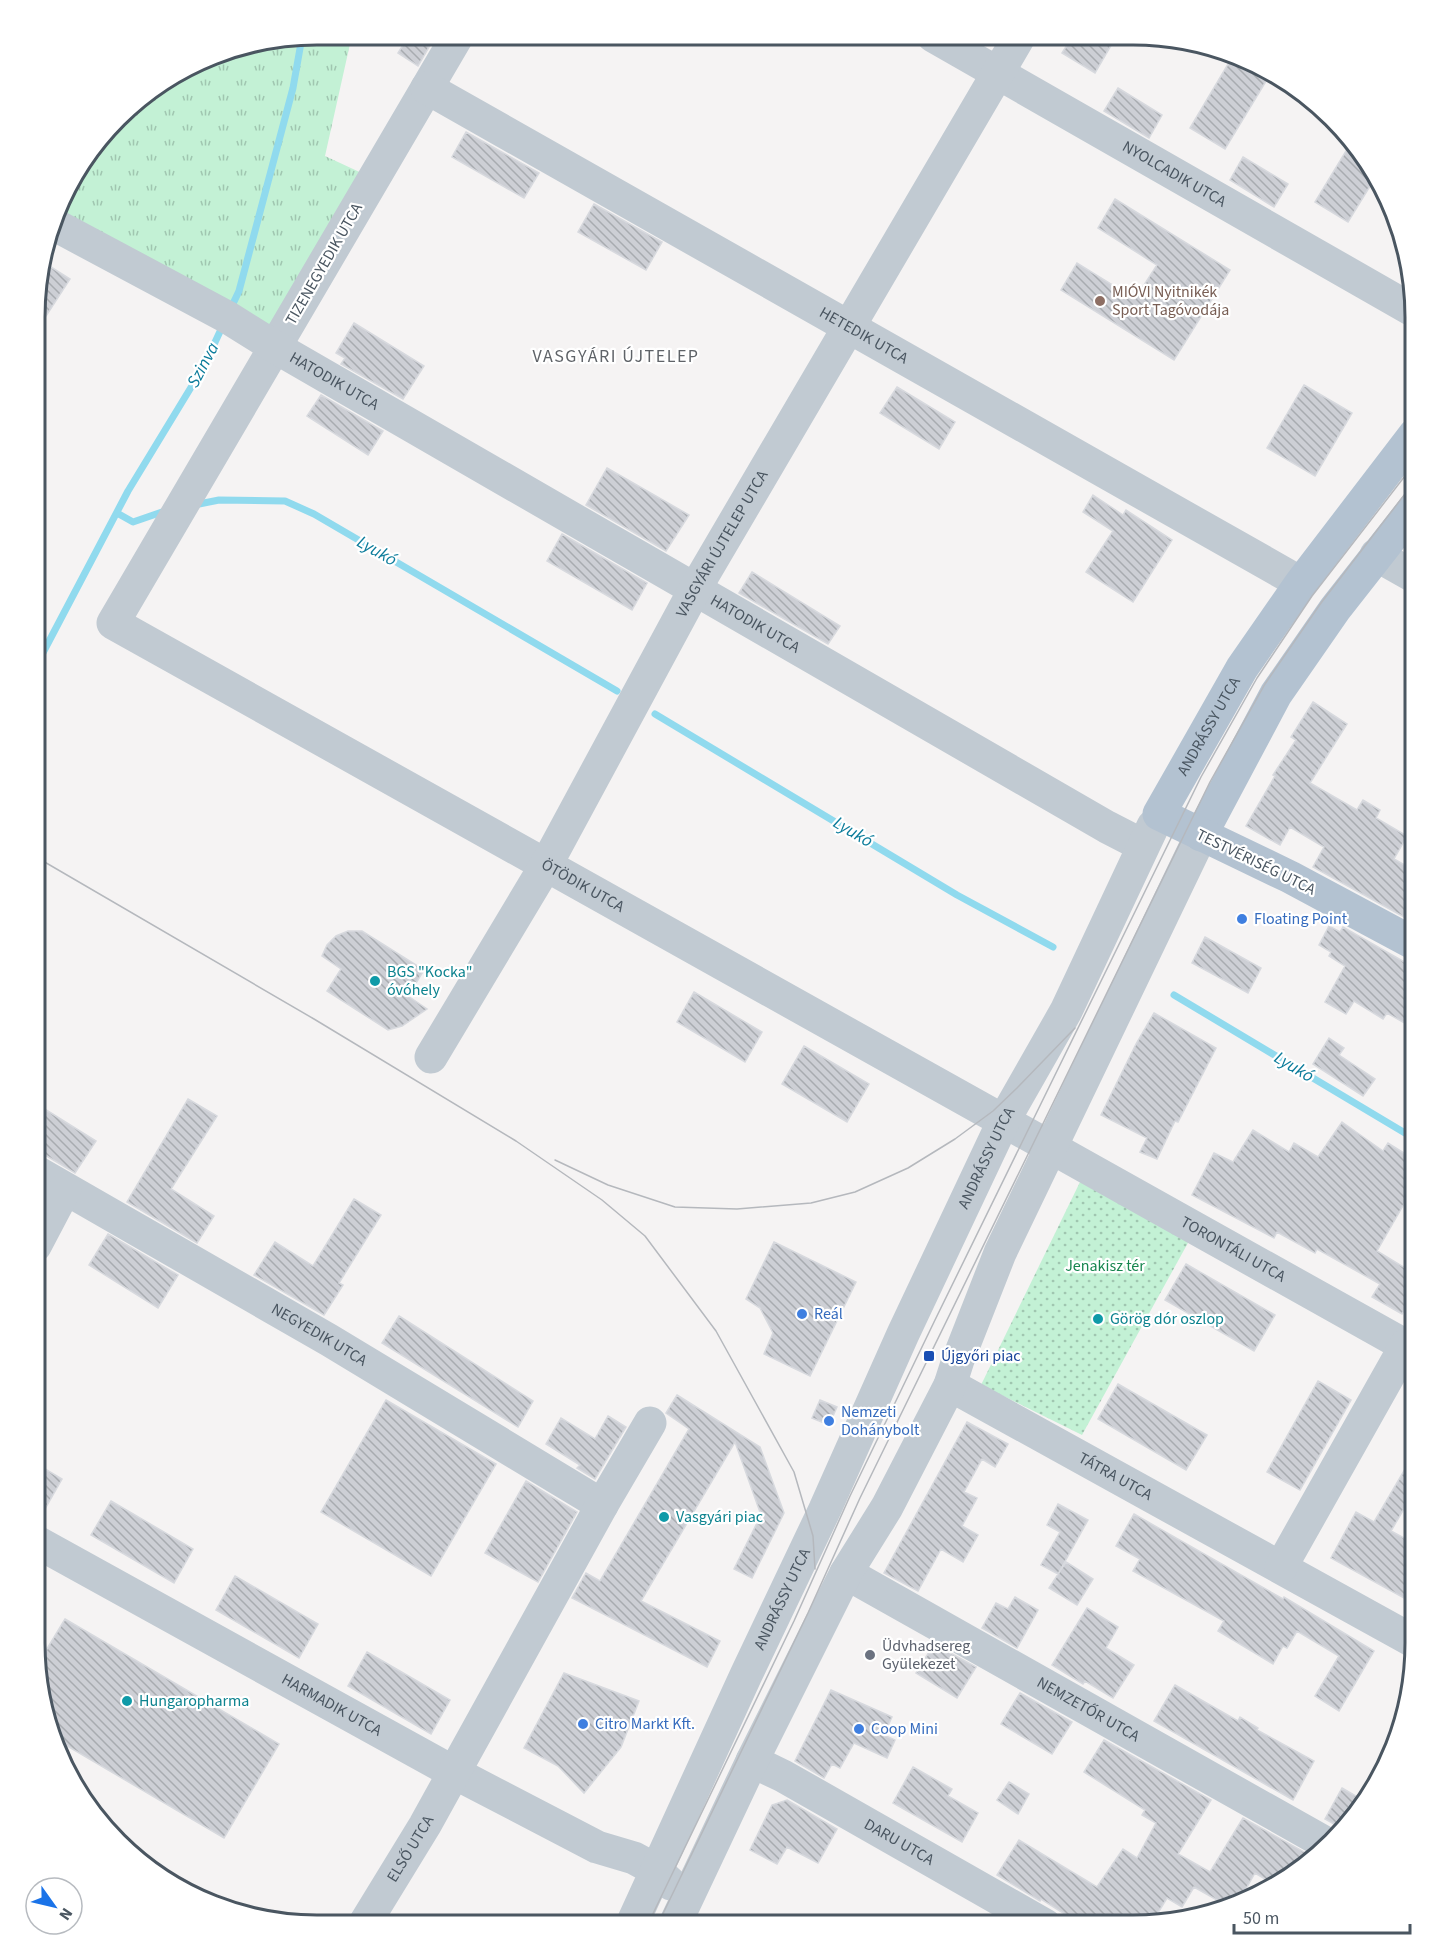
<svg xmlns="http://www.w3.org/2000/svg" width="1450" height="1960" viewBox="0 0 1450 1960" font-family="'Source Sans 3',sans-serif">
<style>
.grass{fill:url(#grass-tufts)}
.park{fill:url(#park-dots)}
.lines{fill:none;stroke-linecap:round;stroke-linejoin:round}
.stream{stroke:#90daee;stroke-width:7}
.building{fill:url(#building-back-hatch);stroke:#d7d9de;stroke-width:1.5}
.minor{stroke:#c1cad2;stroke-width:33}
.major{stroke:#b3c2d1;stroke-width:33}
.tram{stroke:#b5b8bd;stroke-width:1.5}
.education-dot{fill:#8d6e63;stroke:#fff;stroke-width:2}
.shop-dot{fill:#3f7fe0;stroke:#fff;stroke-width:2}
.culture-dot{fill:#0f9aa8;stroke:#fff;stroke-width:2}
.transit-dot{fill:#1a4fb4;stroke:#fff;stroke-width:2}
.worship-dot{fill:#6b7280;stroke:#fff;stroke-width:2}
.labels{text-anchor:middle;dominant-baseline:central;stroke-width:4.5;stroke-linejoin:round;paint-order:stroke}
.street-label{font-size:16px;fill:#4a5661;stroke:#fff}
.education-label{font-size:16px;fill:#785e54;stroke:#fff;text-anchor:start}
.shop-label{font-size:16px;fill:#366cbe;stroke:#fff;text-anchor:start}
.culture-label{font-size:16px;fill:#0d838f;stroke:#fff;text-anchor:start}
.park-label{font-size:16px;fill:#17864f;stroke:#fff}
.transit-label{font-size:16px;fill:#164399;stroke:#fff;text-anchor:start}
.worship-label{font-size:16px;fill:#5b616d;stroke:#fff;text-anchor:start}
.neighbourhood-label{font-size:18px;letter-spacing:1.5px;fill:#5f6368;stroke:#fff}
.water-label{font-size:18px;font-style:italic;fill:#0c7c9b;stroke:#fff}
.rim{fill:none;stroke:#4a5661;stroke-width:3}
</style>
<defs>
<pattern id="grass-tufts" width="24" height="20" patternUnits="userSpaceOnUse" patternTransform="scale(1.5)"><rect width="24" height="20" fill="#c3f1d5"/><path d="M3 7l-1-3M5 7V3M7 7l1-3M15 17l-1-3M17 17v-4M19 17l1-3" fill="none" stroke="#a0c6b0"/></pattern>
<pattern id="park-dots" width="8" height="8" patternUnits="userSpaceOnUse" patternTransform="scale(1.5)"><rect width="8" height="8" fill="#c3f1d5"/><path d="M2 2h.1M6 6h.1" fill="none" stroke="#a0c6b0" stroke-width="1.8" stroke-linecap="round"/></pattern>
<pattern id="building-back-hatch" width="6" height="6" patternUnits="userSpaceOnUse" patternTransform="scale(1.5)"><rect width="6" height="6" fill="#cdcfd5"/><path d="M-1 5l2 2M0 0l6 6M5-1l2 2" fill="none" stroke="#a8abb0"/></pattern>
</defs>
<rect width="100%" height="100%" fill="#f5f3f3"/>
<path class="grass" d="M317,35h35l-27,121 41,19 -89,156 -216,-121 37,-65 33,-41 95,-54z"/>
<path class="park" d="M1080,1182l109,59 -107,194 -101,-50z"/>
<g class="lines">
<path class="stream" d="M230,310l9,-19 54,-203 9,-51
M194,505l25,-5 66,1 29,13 303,177
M117,513l16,9 32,-11
M36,666l92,-175 76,-125 19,-41
M655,714l302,181 96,52
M1174,995l241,144"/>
</g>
<path class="building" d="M409,35h27l-18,31 -20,-13z
M1072,37h44l-21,36 -33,-20z
M1234,54l37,19 -46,76 -35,-21z
M1118,88l44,27 -13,23 -45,-27z
M466,132l73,41 -15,25 -72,-41z
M1349,146l26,32 -27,44 -33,-20z
M1243,157l45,27 -14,23 -44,-27z
M1115,199l115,71 -56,90 -113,-70 16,-27 58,36 22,-34 -59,-37z
M594,204l68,38 -16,28 -68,-38z
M43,262l27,17 -33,51v-50z
M354,323l70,43 -21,33 -62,-35 4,-6 -9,-5z
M1304,385l48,28 -37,63 -48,-28z
M897,387l58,35 -16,27 -59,-36z
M321,395l62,36 -15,24 -61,-39z
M607,468l82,47 -23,36 -80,-46z
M1093,495l30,20 3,-5 46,30 -39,62 -47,-30 27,-41 -30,-19z
M562,534l85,49 -15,27 -85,-49z
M752,572l88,54 -12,18 -89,-51z
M1313,702l34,22 -37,59 47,27 6,-10 17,10 -4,8 31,18 -13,23 21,12v52l-102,-56 11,-20 -34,-20 -10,18 -34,-19 29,-50 -2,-1 23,-35 -5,-3z
M1329,926l11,6 3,-5 72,41v61l-28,-16 -4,6 -29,-18 -8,13 -21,-12 20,-36 -16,-10 2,-4 -12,-7z
M348,931h14l62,39 -16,26 19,13 -25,17 -14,4 -61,-39 14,-22 -19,-13 5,-11 9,-9z
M1205,937l56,31 -13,25 -56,-30z
M694,992l68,40 -17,30 -68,-40z
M1154,1013l62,35 -38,74 -3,-1 -18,38 -17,-7 7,-14 -46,-23 35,-71z
M1329,1038l15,10 -5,7 36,24 -12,17 -50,-32z
M804,1046l65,38 -22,38 -65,-38z
M188,1099l29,17 -46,73 43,27 -17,27 -70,-41z
M35,1103l61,38 -21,32 -40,-24z
M1342,1122l41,29 5,-8 27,17v41l-7,-4 -31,54 38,23v18l-13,22 -30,-17 8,-13 -63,-35 -2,4 -38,-21 -3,6 -82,-43 22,-42 19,9 20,-32 36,22 5,-9 24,14z
M354,1199l27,16 -42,68 4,2 -19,30 -70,-40 21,-33 38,24z
M108,1234l70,41 -20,33 -69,-43z
M774,1242l82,40 -46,94 -46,-22 9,-21 -13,-25 -14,-9z
M1186,1264l89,51 -21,36 -89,-51z
M399,1316l134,85 -15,26 -136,-84z
M1318,1381l33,19 -51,90 -33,-18z
M1118,1384l89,51 -21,35 -88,-51z
M677,1395l83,52 24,66 -32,65 -18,-9 27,-54 -26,-73 -94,159 79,40 -13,26 -135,-69 14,-25 14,8 89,-152 -23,-16z
M386,1400l110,64 -65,112 -110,-64z
M820,1400l17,7 -8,18 -17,-7z
M608,1416l18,11 -31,52 -18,-11 3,-3 -34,-21 15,-26 34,21z
M967,1422l41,22 -13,23 -13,-8 -18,33 13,6 -15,28 16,9 -15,27 -22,-13 -23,42 -34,-18z
M1415,1452v38l-24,41 24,13v60l-84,-46 25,-46 18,10z
M35,1463l27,16 -25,44 -2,-1z
M526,1481l51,31 -39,70 -53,-29z
M111,1501l82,48 -19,34 -83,-48z
M1058,1504l30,16 -30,54 -17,-9 19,-33 -13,-7z
M1134,1514l149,85 1,-2 90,54 -35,60 -24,-15 24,-40 -42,-25 -10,17 -4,-2 -10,18 -55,-33 6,-10 -91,-50 7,-12 -24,-13z
M1066,1562l27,17 -16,26 -28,-17z
M235,1576l83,48 -19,34 -83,-48z
M1015,1597l23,13 -21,38 -35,-20 14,-25 12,6z
M1087,1608l31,19 -12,21 28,17 -21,33 -28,-17 -2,3 -31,-19z
M65,1619l214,125 -55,94 -167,-98 -18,-78z
M934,1644l42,23 -19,31 -41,-25z
M367,1652l83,48 -19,34 -83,-48z
M564,1673l75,28 -18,46 -37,46 -26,-27 -34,-18z
M1175,1685l63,36 2,-4 18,11 -1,2 57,31 -21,39 -139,-79z
M831,1690l61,27 -8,18 11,5 -8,18 -33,-15 -14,25 -8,-4 -8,14 -29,-17z
M1020,1693l52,29 -20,32 -51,-30z
M1104,1740l107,60 -33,54 32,18 33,-54 72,40 -40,27 -20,-12 -16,28 -15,3 -30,-17 -12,20 -15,-9 -14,23 -20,4h-51l-41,-26 -1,2 -43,-26 22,-35 78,47 26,-38 14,9 19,-35 -14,-8 3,-5 -61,-38z
M913,1767l39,22 -4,7 30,17 -16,29 -69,-39z
M1009,1782l20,12 -11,20 -21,-14z
M1342,1788l24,14 -23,27 -18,-10z
M787,1800l50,29 -19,34 -31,-16 -10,17 -27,-14 22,-45z"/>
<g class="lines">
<g class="minor">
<path id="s1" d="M458,35l-345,588 1302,728"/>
<path id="s2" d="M933,36l481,275"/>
<path id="s3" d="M427,88l874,495"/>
<path id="s4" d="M55,225l172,92 48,30 832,480 35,18"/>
<path d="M1376,555l39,22"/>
<path id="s5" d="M431,1057l115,-192 149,-276 324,-552"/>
<path id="s6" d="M35,1171l294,169 273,165"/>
<path d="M35,1246l30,-57"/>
<path id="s7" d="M950,1385l465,257"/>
<path id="s8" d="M35,1541l418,231 144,75 37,11 22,12 15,14"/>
<path d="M1281,1567l125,-222"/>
<path id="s9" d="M846,1573l483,272"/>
<path id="s10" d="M752,1761l31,15 262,149"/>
<path id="s11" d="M365,1923l60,-98 177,-320 48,-82"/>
<path id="s12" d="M632,1924l114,-249 79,-166 78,-175 101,-214 62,-109 87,-185"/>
<path d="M675,1924l77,-163 94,-188 41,-66 63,-122 8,-25 42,-107 201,-418"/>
</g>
<g class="major">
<path d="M1201,835l75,-141 59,-85 80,-102"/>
<path id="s13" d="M1415,944l-125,-67 -131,-63 83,-146 59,-85 114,-149"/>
</g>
<path class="tram" d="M36,857l278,162 202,122 86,59 43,36 71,95 78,141 19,64 2,33
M555,1160l53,25 67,22 62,2 74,-6 44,-11 53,-24 47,-29 38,-28 24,-23 58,-60
M648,1924l146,-303 56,-125 85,-176 266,-543 56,-99 55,-82 103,-133
M658,1924l150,-311 52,-115 350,-716 55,-98 56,-81 94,-122"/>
</g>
<circle class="education-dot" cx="1100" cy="301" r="6"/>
<g class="shop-dot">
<circle cx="1242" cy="919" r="6"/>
<circle cx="802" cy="1314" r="6"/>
<circle cx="829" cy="1421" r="6"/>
<circle cx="583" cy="1724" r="6"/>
<circle cx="859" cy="1729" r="6"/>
</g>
<g class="culture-dot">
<circle cx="375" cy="981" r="6"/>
<circle cx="1098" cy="1319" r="6"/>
<circle cx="664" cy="1517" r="6"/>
<circle cx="127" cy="1701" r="6"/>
</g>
<rect class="transit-dot" x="923" y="1350" width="12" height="12" rx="3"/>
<circle class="worship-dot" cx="870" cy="1655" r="6"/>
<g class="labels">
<g class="street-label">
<text stroke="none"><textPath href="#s2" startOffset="278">NYOLCADIK UTCA</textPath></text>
<text transform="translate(324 264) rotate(-60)">TIZENEGYEDIK UTCA</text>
<text stroke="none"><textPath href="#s3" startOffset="502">HETEDIK UTCA</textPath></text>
<text stroke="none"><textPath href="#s4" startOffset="320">HATODIK UTCA</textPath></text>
<text stroke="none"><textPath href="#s5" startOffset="590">VASGYÁRI ÚJTELEP UTCA</textPath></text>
<text stroke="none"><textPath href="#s4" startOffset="806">HATODIK UTCA</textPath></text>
<text stroke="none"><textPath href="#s13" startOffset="388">ANDRÁSSY UTCA</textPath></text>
<text transform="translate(1256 862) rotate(26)">TESTVÉRISÉG UTCA</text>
<text stroke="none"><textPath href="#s1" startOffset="1220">ÖTÖDIK UTCA</textPath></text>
<text stroke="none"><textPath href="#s12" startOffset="844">ANDRÁSSY UTCA</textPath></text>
<text stroke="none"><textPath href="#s1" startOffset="1965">TORONTÁLI UTCA</textPath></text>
<text stroke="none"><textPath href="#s6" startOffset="328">NEGYEDIK UTCA</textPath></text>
<text stroke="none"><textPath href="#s7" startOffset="189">TÁTRA UTCA</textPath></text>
<text stroke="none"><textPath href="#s12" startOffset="358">ANDRÁSSY UTCA</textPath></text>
<text stroke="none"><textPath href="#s8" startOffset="339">HARMADIK UTCA</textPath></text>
<text stroke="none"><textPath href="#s9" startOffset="278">NEMZETŐR UTCA</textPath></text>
<text stroke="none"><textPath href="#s10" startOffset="168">DARU UTCA</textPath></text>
<text stroke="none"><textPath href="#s11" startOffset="87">ELSŐ UTCA</textPath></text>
</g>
<g class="education-label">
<text x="1112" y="292">MIÓVI Nyitnikék<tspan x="1112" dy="18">Sport Tagóvodája</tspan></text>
</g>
<g class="shop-label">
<text x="1254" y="919">Floating Point</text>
<text x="814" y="1314">Reál</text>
<text x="841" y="1412">Nemzeti<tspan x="841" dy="18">Dohánybolt</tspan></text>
<text x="595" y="1724">Citro Markt Kft.</text>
<text x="871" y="1729">Coop Mini</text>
</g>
<g class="culture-label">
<text x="387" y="972">BGS "Kocka"<tspan x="387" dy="18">óvóhely</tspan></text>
<text x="1110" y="1319">Görög dór oszlop</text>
<text x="676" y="1517">Vasgyári piac</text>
<text x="139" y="1701">Hungaropharma</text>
</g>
<g class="park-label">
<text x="1105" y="1266">Jenakisz tér</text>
</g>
<g class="transit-label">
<text x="941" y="1356">Újgyőri piac</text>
</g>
<g class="worship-label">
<text x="882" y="1646">Üdvhadsereg<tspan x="882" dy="18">Gyülekezet</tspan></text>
</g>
<g class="neighbourhood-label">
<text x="616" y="356">VASGYÁRI ÚJTELEP</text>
</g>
<g class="water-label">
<text transform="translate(203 365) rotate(-62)">Szinva</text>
<text transform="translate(377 551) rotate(30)">Lyukó</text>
<text transform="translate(853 832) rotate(31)">Lyukó</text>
<text transform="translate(1294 1067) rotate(31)">Lyukó</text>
</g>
</g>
<path d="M0 0H1450V1960H0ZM317 45H1133A272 272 0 0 1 1405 317V1643A272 272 0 0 1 1133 1915H317A272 272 0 0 1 45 1643V317A272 272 0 0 1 317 45Z" fill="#fff" fill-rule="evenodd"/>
<path class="rim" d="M317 45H1133A272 272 0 0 1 1405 317V1643A272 272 0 0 1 1133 1915H317A272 272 0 0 1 45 1643V317A272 272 0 0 1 317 45Z"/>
<g transform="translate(54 1906) rotate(124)"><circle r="28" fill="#ffffff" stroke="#b7bbc0" stroke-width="1.5"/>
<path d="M0-4.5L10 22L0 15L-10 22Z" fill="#1a73e8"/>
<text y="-9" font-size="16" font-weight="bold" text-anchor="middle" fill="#4a5661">N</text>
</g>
<path d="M1234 1924v9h176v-9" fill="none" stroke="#4a5661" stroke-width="3"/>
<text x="1243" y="1924" font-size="18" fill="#4a5661" stroke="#ffffff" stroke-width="4.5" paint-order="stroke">50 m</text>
</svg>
